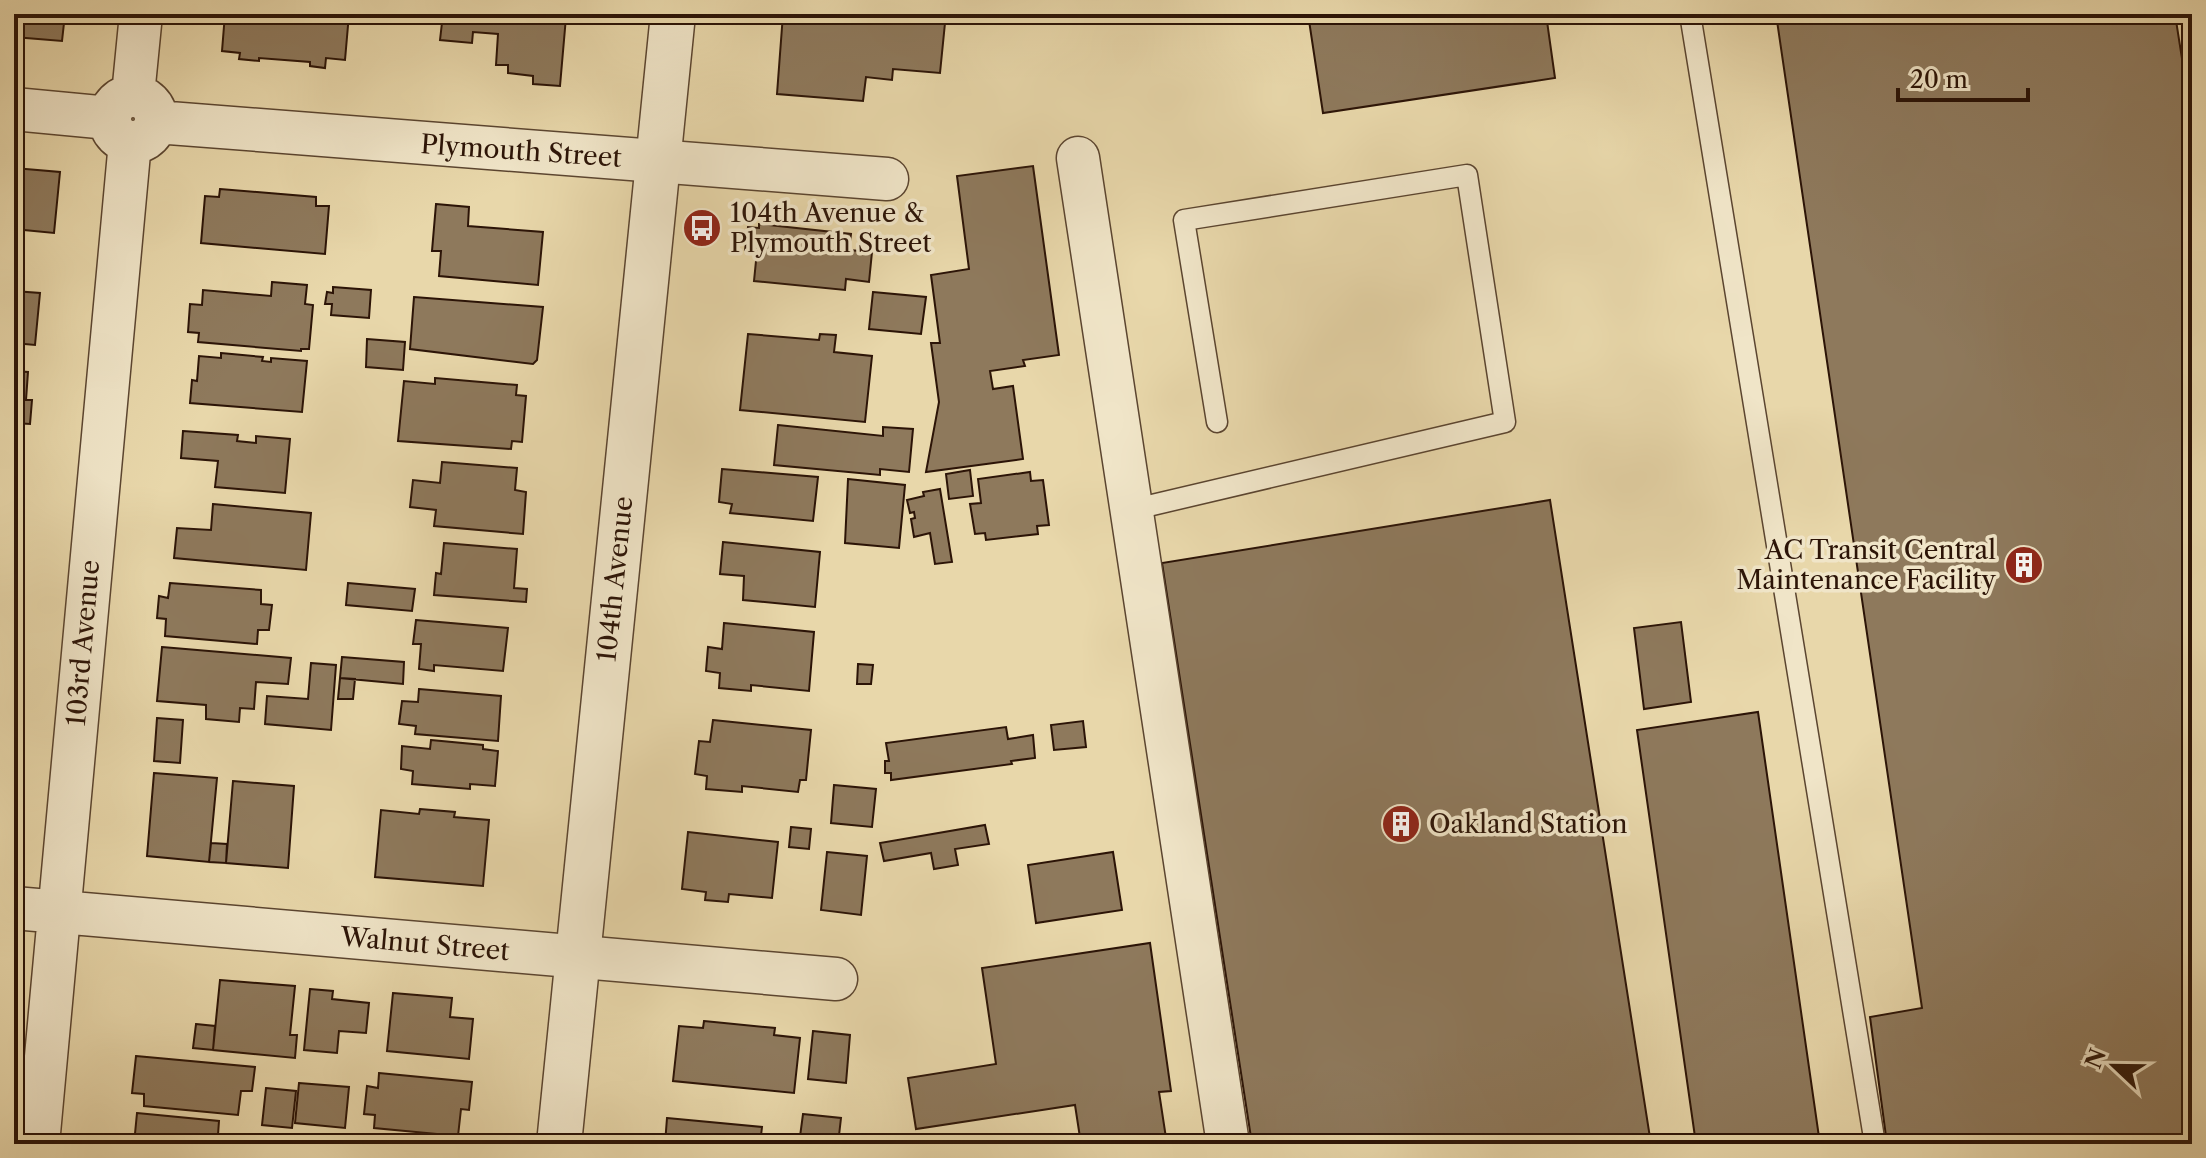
<svg xmlns="http://www.w3.org/2000/svg" width="2206" height="1158" viewBox="0 0 2206 1158" font-family="'Libre Caslon Text',serif">
<style>
.building{fill:#8e795c;stroke:#2c1407;stroke-width:2}
.lines{fill:none;stroke-linecap:round;stroke-linejoin:round}
.service-casing{stroke:#5b4530;stroke-width:23}
.minor-casing{stroke:#5b4530;stroke-width:45}
.tertiary-casing{stroke:#5b4530;stroke-width:47}
.service{stroke:#f0e5c8;stroke-width:20}
.minor{stroke:#f0e5c8;stroke-width:42}
.tertiary{stroke:#f0e5c8;stroke-width:44}
.labels{text-anchor:middle;dominant-baseline:central;stroke-width:7;stroke-linejoin:round;paint-order:stroke}
.street-label{font-size:26px;fill:#2c1407;stroke:#f0e5c8}
.poi-label{font-size:26px;fill:#2c1407;stroke:#f0e5c8;text-anchor:start}
</style>
<rect width="100%" height="100%" fill="#e8d7aa"/>
<filter id="stains"><feTurbulence type="fractalNoise" baseFrequency=".0025" numOctaves="4"/><feColorMatrix values="0 0 0 0 .2 0 0 0 0 .09 0 0 0 0 .02 0 0 0 .5 -.17"/></filter>
<radialGradient id="worn" r=".72"><stop offset=".6" stop-color="#630" stop-opacity="0"/><stop offset="1" stop-color="#630" stop-opacity=".3"/></radialGradient>
<path class="building" d="M14,14h51l-3,27 -48,-4z
M225,14h124l-4,46 -19,-2 -1,10 -15,-2v-4l-51,-4v3l-20,-2 1,-6 -18,-2z
M359,14h38l-1,9 -37,-3z
M443,14h93l30,3 -6,69 -27,-2v-8l-25,-3v-8h-12l2,-31 -25,-2 -1,11 -32,-3z
M783,14l80,6v-4l82,7 -5,50 -47,-4 -1,11 -26,-3 -3,24 -86,-7z
M1308,14h238l9,64 -232,35z
M1776,14h399l17,108v1022h-305l-17,-127 52,-9z
M1033,166l26,189 -36,5 2,6 -35,5 3,18 20,-3 10,73 -97,13 13,-70 -8,-59h9l-9,-68 38,-6 -12,-93z
M14,168l46,4 -6,61 -40,-4z
M220,189l96,8v9h13l-4,48 -124,-11 4,-47 14,1z
M436,204l33,3 -1,19 75,6 -5,53 -99,-9 2,-25h-9z
M759,224l92,10 -2,16 23,2 -3,30 -23,-3 -1,11 -91,-9 3,-30 -12,-1 3,-23 11,1z
M272,282l35,3 -2,19 8,1 -4,44h-8v2l-103,-9 1,-9 -11,-1 2,-28 12,1 1,-15 68,6z
M333,287l38,3 -2,28 -38,-3 1,-11h-7l2,-12 6,1z
M14,291l26,2 -5,52 -21,-2z
M873,292l53,5 -5,37 -52,-5z
M414,297l129,10 -6,53 -4,4 -123,-15z
M748,334l71,6 1,-6 16,1 -2,17 38,4 -7,66 -125,-12z
M367,339l38,3 -2,28 -37,-3z
M221,353l42,4 -1,4 9,1v-4l36,3 -5,51 -112,-9 2,-23 5,1 2,-25 22,2z
M14,371l14,1 -2,28h6l-2,24 -16,-1z
M435,378l82,7 -1,10 10,1 -4,46 -10,-1 -1,8 -113,-8 6,-60 31,3z
M778,425l105,11v-9l30,2 -4,43 -29,-3v6l-106,-10z
M183,431l55,4 -1,6 19,2v-7l34,3 -5,54 -70,-6 3,-26 -37,-3z
M14,445h3l-3,24 6,1 -4,33h-2z
M442,462l75,6 -2,22 11,2 -3,42 -89,-8 2,-16 -26,-3 3,-27 27,3z
M722,469l96,8 -5,44 -83,-8 2,-9 -13,-2z
M970,470l3,26 -24,3 -3,-25z
M1030,472l1,9 12,-1 6,45 -12,1 1,8 -52,6 -1,-7 -10,1 -5,-30 11,-1 -3,-24z
M848,479l57,6 -6,63 -54,-5z
M940,489l12,73 -17,2 -5,-31 -16,4 -3,-18 4,-1 -1,-6 -4,1 -3,-13 17,-4 -1,-4z
M1550,500l101,644h-399l-90,-581z
M213,504l98,9 -5,57 -132,-12 3,-30 34,2z
M723,542l97,10 -5,55 -72,-7 1,-24 -24,-2z
M444,543l73,6 -3,39 13,1 -1,13 -92,-7 2,-22 5,1z
M170,583l91,7v14l11,1 -3,25h-11l-1,14 -92,-8 1,-17 -9,-1 2,-22 9,2z
M348,583l67,6 -3,22 -66,-6z
M416,620l92,8 -5,43 -69,-6v6l-15,-2 2,-25h-8z
M1681,622l10,80 -47,7 -10,-81z
M724,623l90,9 -5,59 -58,-6v6l-32,-3 1,-15 -14,-2 2,-24 14,2z
M162,647l129,11 -3,26 -32,-2 -2,27 -14,-1 -1,14 -33,-3v-14l-49,-4z
M342,657l62,5 -1,22 -63,-6z
M311,663l25,2 -5,65 -66,-6 2,-28 41,3z
M858,664l15,1 -2,19h-14z
M340,678l15,1 -2,20h-15z
M419,689l82,7 -3,45 -83,-7 1,-8 -17,-2 3,-23 16,1z
M1758,712l62,432h-124l-59,-414z
M157,718l26,2 -3,43 -26,-2z
M713,720l98,10 -5,50h-6l-2,12 -56,-6v6l-36,-3 1,-13 -12,-2 4,-33 11,1z
M1083,721l3,26 -32,3 -3,-25z
M1006,727l2,12 25,-4 2,23 -24,3 1,3 -121,16v-7h-6v-12h4l-3,-18z
M431,740l52,5v4l15,2 -3,35 -25,-2v5l-58,-5 1,-13 -12,-2 1,-23 28,3z
M154,773l63,5 -8,84 -62,-6z
M233,781l61,5 -6,82 -62,-5z
M834,785l42,4 -4,38 -41,-4z
M420,809l35,3 -1,5 35,3 -6,66 -108,-9 6,-67 38,4z
M985,825l4,19 -34,5 3,16 -24,4 -3,-16 -47,8 -4,-18z
M791,827l20,2 -2,20 -20,-2z
M688,832l90,10 -6,56 -43,-4 -1,8 -23,-2 1,-8 -24,-3z
M211,843l16,1 -1,19 -17,-1z
M827,852l40,4 -6,59 -40,-5z
M1113,852l9,58 -86,13 -8,-58z
M1150,943l21,148 -12,1 7,46 10,-1 1,7h-96l-6,-39 -159,24 -8,-51 88,-14 -14,-96z
M220,980l75,6 -5,49h7l-2,23 -82,-8z
M310,989l23,2 -1,8 37,4 -3,30 -27,-2 -2,22 -33,-3z
M393,993l59,5 -2,19 23,2 -4,40 -82,-8z
M704,1021l71,7 -1,7 26,3 -6,55 -121,-12 6,-55 24,2z
M196,1024l19,2 -2,24 -20,-2z
M813,1031l37,4 -4,48 -38,-4z
M136,1056l119,11 -3,24h-11l-3,24 -94,-9v-12l-12,-1z
M379,1073l93,9 -3,28 -8,-1 -3,27 -84,-8 1,-13 -11,-1 3,-28 11,2z
M299,1083l50,4 -4,41 -50,-5z
M266,1088l30,3 -4,37 -30,-3z
M137,1113l82,8 -1,14 14,2 -1,7h-97z
M803,1114l38,4 -3,26h-39z
M667,1118l95,9 -2,17h-95z
M349,1137l72,7h-73z"/>
<g class="lines">
<defs>
<path id="service" d="M1690,14l185,1130
M1131,510l374,-88 -38,-247 -283,45 33,202"/>
<path id="minor" d="M133,95l8,-81
M110 119a23 23 0 1 1 46 0a23 23 0 1 1-46 0Z
M14,109l95,9
M156,122l731,57
M1078,158l150,986
M14,908l822,71
M38,1144l92,-1002"/>
<path id="tertiary" d="M559,1144l114,-1130"/>
</defs>
<use href="#service" class="service-casing"/>
<use href="#minor" class="minor-casing"/>
<use href="#tertiary" class="tertiary-casing"/>
<use href="#service" class="service"/>
<use href="#minor" class="minor"/>
<use href="#tertiary" class="tertiary"/>
</g>
<defs>
<symbol id="bus-disc" viewBox="-11 -11 22 22"><circle r="9.5" fill="#8f2418" stroke="#f0e5c8"/><path d="M-5-6H5V4H4V6H2V4H-2V6H-4V4H-5ZM-3.5-4V0h7V-4ZM-3.5 1.2v1.5H-2V1.2ZM2 1.2v1.5H3.5V1.2Z" fill="#fff"/></symbol>
<symbol id="building-disc" viewBox="-11 -11 22 22"><circle r="9.5" fill="#8f2418" stroke="#f0e5c8"/><path d="M-4-6H4V6H1V3H-1V6H-4ZM-2.5-4.3h1.7v1.8h-1.7ZM.8-4.3h1.7v1.8H.8ZM-2.5-1h1.7V.8h-1.7ZM.8-1h1.7V.8H.8Z" fill="#fff"/></symbol>
</defs>
<g fill-rule="evenodd">
<use href="#bus-disc" x="680" y="206" width="44" height="44"/>
<use href="#building-disc" x="2002" y="543" width="44" height="44"/>
<use href="#building-disc" x="1379" y="802" width="44" height="44"/>
</g>
<g class="labels">
<g class="street-label">
<text transform="translate(521 151) rotate(4)">Plymouth Street</text>
<text transform="translate(615 579) rotate(-84)">104th Avenue</text>
<text transform="translate(83 643) rotate(-85)">103rd Avenue</text>
<text transform="translate(425 944) rotate(5)">Walnut Street</text>
</g>
<g class="poi-label">
<text x="730" y="213">104th Avenue &amp;<tspan x="730" dy="30">Plymouth Street</tspan></text>
<text x="1996" y="550" text-anchor="end">AC Transit Central<tspan x="1996" dy="30">Maintenance Facility</tspan></text>
<text x="1429" y="824">Oakland Station</text>
</g>
</g>
<rect width="2206" height="1158" fill="none" stroke="#e8d7aa" stroke-width="48"/>
<rect x="16" y="16" width="2174" height="1126" fill="none" stroke="#2c1407" stroke-width="4"/>
<rect x="24" y="24" width="2158" height="1110" fill="none" stroke="#2c1407" stroke-width="2"/>
<g transform="translate(2114 1066) rotate(292)" stroke="#f0e5c8" stroke-width="6" paint-order="stroke">
<path d="M0-6L14 30L0 20L-14 30Z" fill="#2c1407"/>
<text y="-12" font-size="22" font-weight="bold" text-anchor="middle" fill="#2c1407">N</text>
</g>
<path d="M1898 88v12h130v-12" fill="none" stroke="#2c1407" stroke-width="4"/>
<text x="1910" y="88" font-size="24" fill="#2c1407" stroke="#f0e5c8" stroke-width="6" paint-order="stroke">20 m</text>
<rect width="100%" height="100%" filter="url(#stains)"/>
<rect width="100%" height="100%" fill="url(#worn)"/>
</svg>
